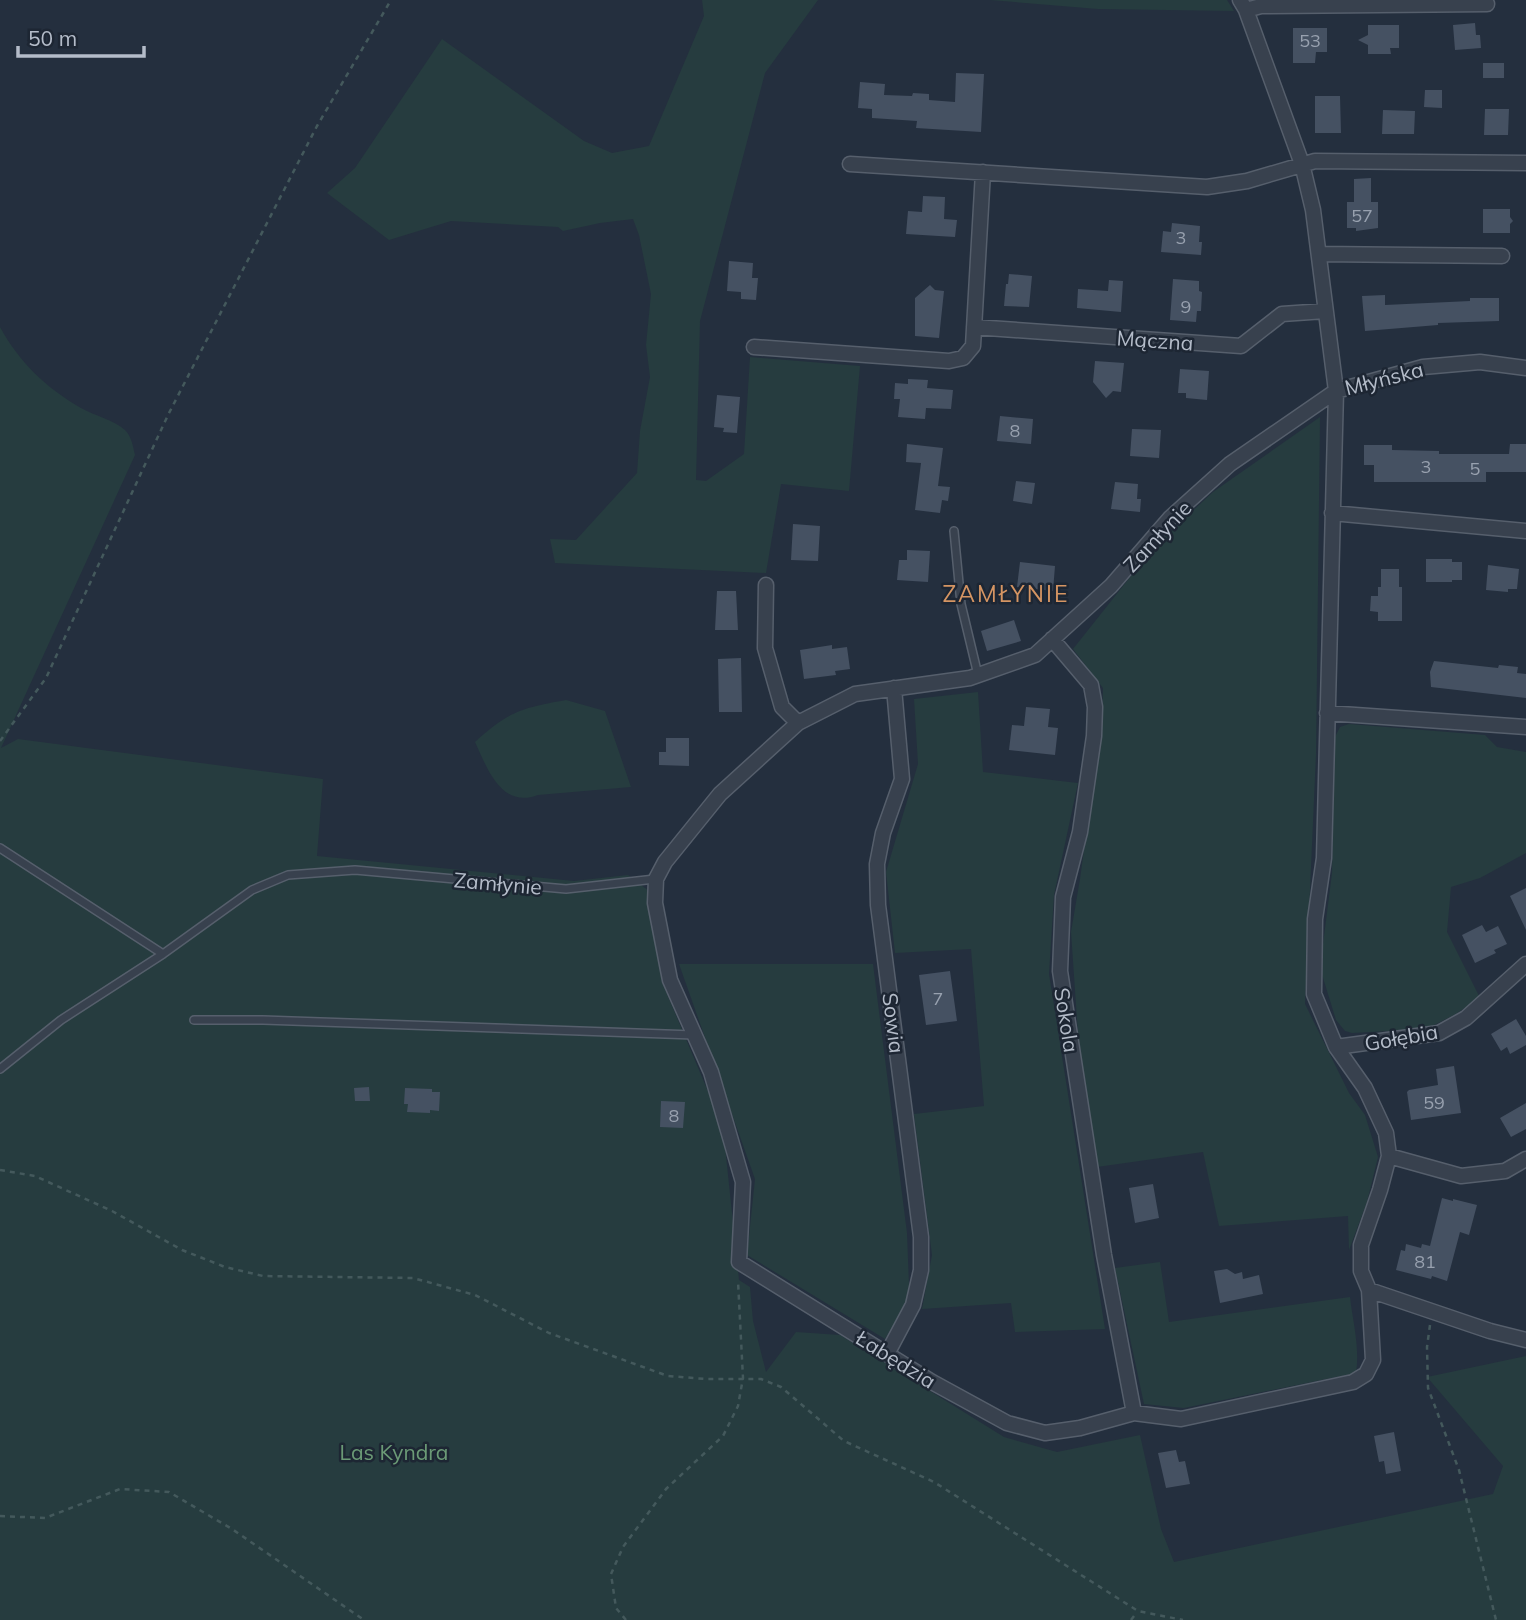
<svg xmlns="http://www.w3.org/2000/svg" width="1526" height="1620" viewBox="0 0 1526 1620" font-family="Mulish,sans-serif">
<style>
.green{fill:#263c3f}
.building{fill:#455162}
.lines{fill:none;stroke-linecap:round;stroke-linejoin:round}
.service-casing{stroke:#565f6c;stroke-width:10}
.minor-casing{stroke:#565f6c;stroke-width:17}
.path{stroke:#44595c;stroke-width:2.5;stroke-dasharray:5 5;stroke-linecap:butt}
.service{stroke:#38414e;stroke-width:7}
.minor{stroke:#38414e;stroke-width:14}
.labels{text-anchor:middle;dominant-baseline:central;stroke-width:5;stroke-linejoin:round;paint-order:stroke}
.number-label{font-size:18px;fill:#98a1af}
.street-label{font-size:21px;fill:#b4bcc9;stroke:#1d2633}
.park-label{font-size:21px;fill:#6b9a76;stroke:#1d2633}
.neighbourhood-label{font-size:23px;letter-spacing:2px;fill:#d59563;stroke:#1d2633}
</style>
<rect width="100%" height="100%" fill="#242f3e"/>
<path class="green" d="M702,0h116l-53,73 -65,248 -4,159 10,1 38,-27 6,-97 110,9 -11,125 -68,-7 -15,89 -211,-10 -5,-24 26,1 61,-67 3,-42 10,-54 -4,-32 5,-51 -12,-59 -6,-16 -33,4 -37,8 -5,-4 -107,-6 -62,19 -62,-47 28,-25 87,-129 142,102 28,12 37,-7 55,-130z
M990,0h237l7,11 -136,-2z
M0,327c19,35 46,61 81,81 14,8 33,12 44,22 7,7 8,17 10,25l-134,293 17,-9 305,40 -6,77 257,25 54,-6 21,16 13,91 61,145 16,153 11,7 3,34 13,51 30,-40 44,3 164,102 53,15 83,-17 21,94 13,33 319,-68 10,-28 -76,-89 99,-21v264h-1526z
M1320,417l-4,337 -11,250 44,89 16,22 13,42 -11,45 -18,48 -1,-34 -129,10 -16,-74 -106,15 -19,-133 -7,-102 9,-53 22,-160 1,-31 -30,-39 81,-102 59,-55z
M978,692l5,80 95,11 -24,112 -5,79 56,355 -90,3 -4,-29 -89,6 10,-54 -18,-141 70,-8 -13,-157 -76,4 -9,-81 32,-108 -4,-65z
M566,700l39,11 26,76 -93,8c-37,14 -51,-27 -63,-53 34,-31 47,-34 91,-42z
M1349,724l136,11 12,12 29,5v101l-46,25 -29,9 -4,45 33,66 -26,17 -28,14 -74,4 -7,-2 -9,-11 -16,-52 12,-95 2,-134 6,-12z
M679,964h194l34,269 2,52 -5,37 -12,5 -7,12 -138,-84 8,-76z
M1160,1262l9,60 181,-25c3,26 10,51 6,76l-172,35 -40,-4 -29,-136z"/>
<path class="building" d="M1475,23l1,12h4l1,13 -26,2 -2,-25z
M1368,25h31v23h-9l1,6h-23v-9l-10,-5 10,-5z
M1293,28h34v24h-11l-1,11h-22z
M1483,63h21v15h-21z
M956,73l28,1 -3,58 -65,-4 1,-7 -45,-3v-9l-14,-1 2,-26 25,2 -1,11 28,1 1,-3 16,1v6l26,2z
M1425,90h17v18l-18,-1z
M1315,96h25l1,37h-26z
M1485,109h24l-1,26h-24z
M1383,110l32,1 -1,23h-32z
M1371,178v24h7v26l-22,3v-3h-9v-26h7v-23z
M923,196l22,1 -1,22 13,1 -2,17 -49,-3 2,-23 14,1z
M1483,209h27v8l3,4 -3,3v9h-27z
M1172,223l28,3 -1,16h3l-1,13 -40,-3 2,-21 8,1z
M729,261l24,2 -1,15h6l-2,22 -15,-1v-7l-14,-1z
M1009,274l23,2 -3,31 -25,-1 2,-22h2z
M1173,279l26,2v10l3,1 -1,19h-4l-1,11 -26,-2z
M1109,280l14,1 -2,31 -44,-4 1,-19 30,2z
M930,285l5,5 9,1 -5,47 -24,-2v-38z
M1385,295v10l85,-4v-3h29v23l-61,2v2l-73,6 -3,-35z
M1095,361l29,2 -3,29 -8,-1 -7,7 -13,-16z
M1180,369l29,2 -2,29 -21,-2v-5h-8z
M908,379l20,1 -1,8 26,2 -2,19 -25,-1 -1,11 -27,-2 2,-18h-6l1,-16 13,1z
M717,395l23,2 -3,36 -14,-1 1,-4 -10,-1z
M1000,416l33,3 -2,25 -34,-3z
M1132,429l29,1 -2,28 -29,-2z
M907,444l36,4 -5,38 12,1 -2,14 -6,-1 -2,13 -25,-3 6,-47 -15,-1z
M1510,444h16v28h-40v10h-112v-17h-10v-20h28v5l47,1v3h70z
M1016,481l19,2 -3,21 -19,-3z
M1115,482l23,2 -1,15h4l-1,13 -29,-3z
M793,524l27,2 -2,35 -27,-1z
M907,550l23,1 -2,31 -31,-2 2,-20h8z
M1426,559h26v3h10v18h-10v2h-26z
M1020,562l35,4 -2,25 -36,-4z
M1488,565l31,4 -2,20h-9v3l-22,-2z
M1381,569h18v18h3v34h-24v-9l-8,-1 1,-15h7v-9h3z
M717,591h19l2,39h-23z
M1014,620l7,21 -34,10 -6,-20z
M832,645v4l15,-2 3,22 -15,2 1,4 -32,4 -4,-29z
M741,658l1,54h-23l-1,-53z
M1434,661l64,7 1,-3 19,2 -1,6 9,1v24l-95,-11 -1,-15z
M1026,707l24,2 -2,18 10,1 -3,27 -46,-5 3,-25 12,1z
M666,738h23v28l-30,-1v-13h7z
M1526,888v42l-16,-34z
M1482,925l4,7 12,-6 9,18 -13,6 2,3 -21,10 -13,-28z
M950,971l7,50 -31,4 -7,-50z
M1516,1019l10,17v9l-16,9 -3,-7 -6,4 -10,-17z
M1454,1066l7,47 -50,7 -4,-28 2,-2 29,-5 -2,-16z
M369,1087l1,14h-15l-1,-13z
M405,1088l27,1v3h8l-1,19 -9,-1v3l-23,-1 1,-8h-4z
M661,1101l24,1 -2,26 -23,-1z
M1526,1103v26l-15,8 -11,-19z
M1153,1184l6,34 -24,5 -6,-35z
M1442,1198l11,3v-2l24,6 -8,30 -9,-3 -13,49 -15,-5 -1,3 -35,-9 5,-20 4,1 1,-7 15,4 1,-4 8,2z
M1227,1269l8,5 7,-2 1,7 16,-4 4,19 -43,9 -6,-32z
M1394,1432l7,39 -15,3 -2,-13 -5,1 -5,-26z
M1176,1450l3,12 6,-1 5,23 -24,4 -8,-35z"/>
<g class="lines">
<defs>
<path id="service" d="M954,531l7,73 17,71
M0,848l163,106
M194,1020h69l431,15
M0,1069l61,-49 102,-66 89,-64 36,-15 67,-5 211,19 89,-10"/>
<path id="minor" d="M1240,0l6,10 56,154 11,46 23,181 -12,467 -9,61 -1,75 22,53 29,41 21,45 3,23 -9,34 -19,55v26l8,19 4,70 -7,14 -13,8 -172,37 -47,-6 -54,15 -35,5 -38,-10 -75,-41 -193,-120 4,-80 -32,-110 -41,-92 -15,-77 1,-24 9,-17 55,-68 78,-71 57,-29 115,-16 65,-23 76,-69 59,-68 60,-54 106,-73 87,-24 57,-5 46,6
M1246,10l15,-4 226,-2
M850,164l357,23 40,-6 68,-20 211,2
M1320,254l182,2
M974,327l267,19 41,-32 43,-3
M754,347l195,14 14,-3 10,-12 10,-174
M1332,513l194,18
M766,585l-1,63 17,59 16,16
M1052,639l39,46 4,22 -1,29 -14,96 -17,65 -3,74 44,284 30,158
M1327,713l199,14
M1336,1047l103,-14 27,-15 60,-54
M1389,1156l72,20 44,-5 21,-12
M1369,1290l121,41 36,9
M887,1354l26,-49 8,-35v-33l-43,-332 -1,-41 6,-31 19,-54 -8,-91"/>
</defs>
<use href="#service" class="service-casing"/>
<use href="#minor" class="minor-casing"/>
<path class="path" d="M0,741l46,-63 122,-263 149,-289 74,-126
M0,1170l35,6 77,35 70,39 43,17 38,9 150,2 62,17 74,38 119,43 38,3h55l20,8 63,54 90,41 204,129 45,9
M1430,1325l-3,22 1,41 31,82 37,150
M0,1516l45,2 75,-29 49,3 63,37 132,91
M626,1620l-10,-12 -5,-34 12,-27 43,-58 57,-53 15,-30 5,-28 -5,-97
M1131,1620l6,-8"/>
<use href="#service" class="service"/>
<use href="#minor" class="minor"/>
</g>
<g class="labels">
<g class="number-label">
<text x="1310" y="40">53</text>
<text x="1362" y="215">57</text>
<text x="1181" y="237">3</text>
<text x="1186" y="306">9</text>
<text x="1015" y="430">8</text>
<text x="1426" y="466">3</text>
<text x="1475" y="468">5</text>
<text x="938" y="998">7</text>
<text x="1434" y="1102">59</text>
<text x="674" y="1115">8</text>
<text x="1425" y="1261">81</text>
</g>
<g class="street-label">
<text transform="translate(1155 340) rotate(4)">Mączna</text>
<text transform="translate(1384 378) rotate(-14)">Młyńska</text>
<text transform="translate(1157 536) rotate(-47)">Zamłynie</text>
<text transform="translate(498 883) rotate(5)">Zamłynie</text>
<text transform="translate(1067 1020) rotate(81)">Sokola</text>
<text transform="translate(894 1023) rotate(83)">Sowia</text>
<text transform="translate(1401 1037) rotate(-10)">Gołębia</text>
<text transform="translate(896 1359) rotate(32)">Łabędzia</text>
</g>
<g class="park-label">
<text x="394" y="1452">Las Kyndra</text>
</g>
<g class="neighbourhood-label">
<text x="1006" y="593">ZAMŁYNIE</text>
</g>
</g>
<path d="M18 46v10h126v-10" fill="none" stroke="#b4bcc9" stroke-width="3.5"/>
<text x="28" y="46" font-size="21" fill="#b4bcc9" stroke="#1d2633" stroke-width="5" paint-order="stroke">50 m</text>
</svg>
